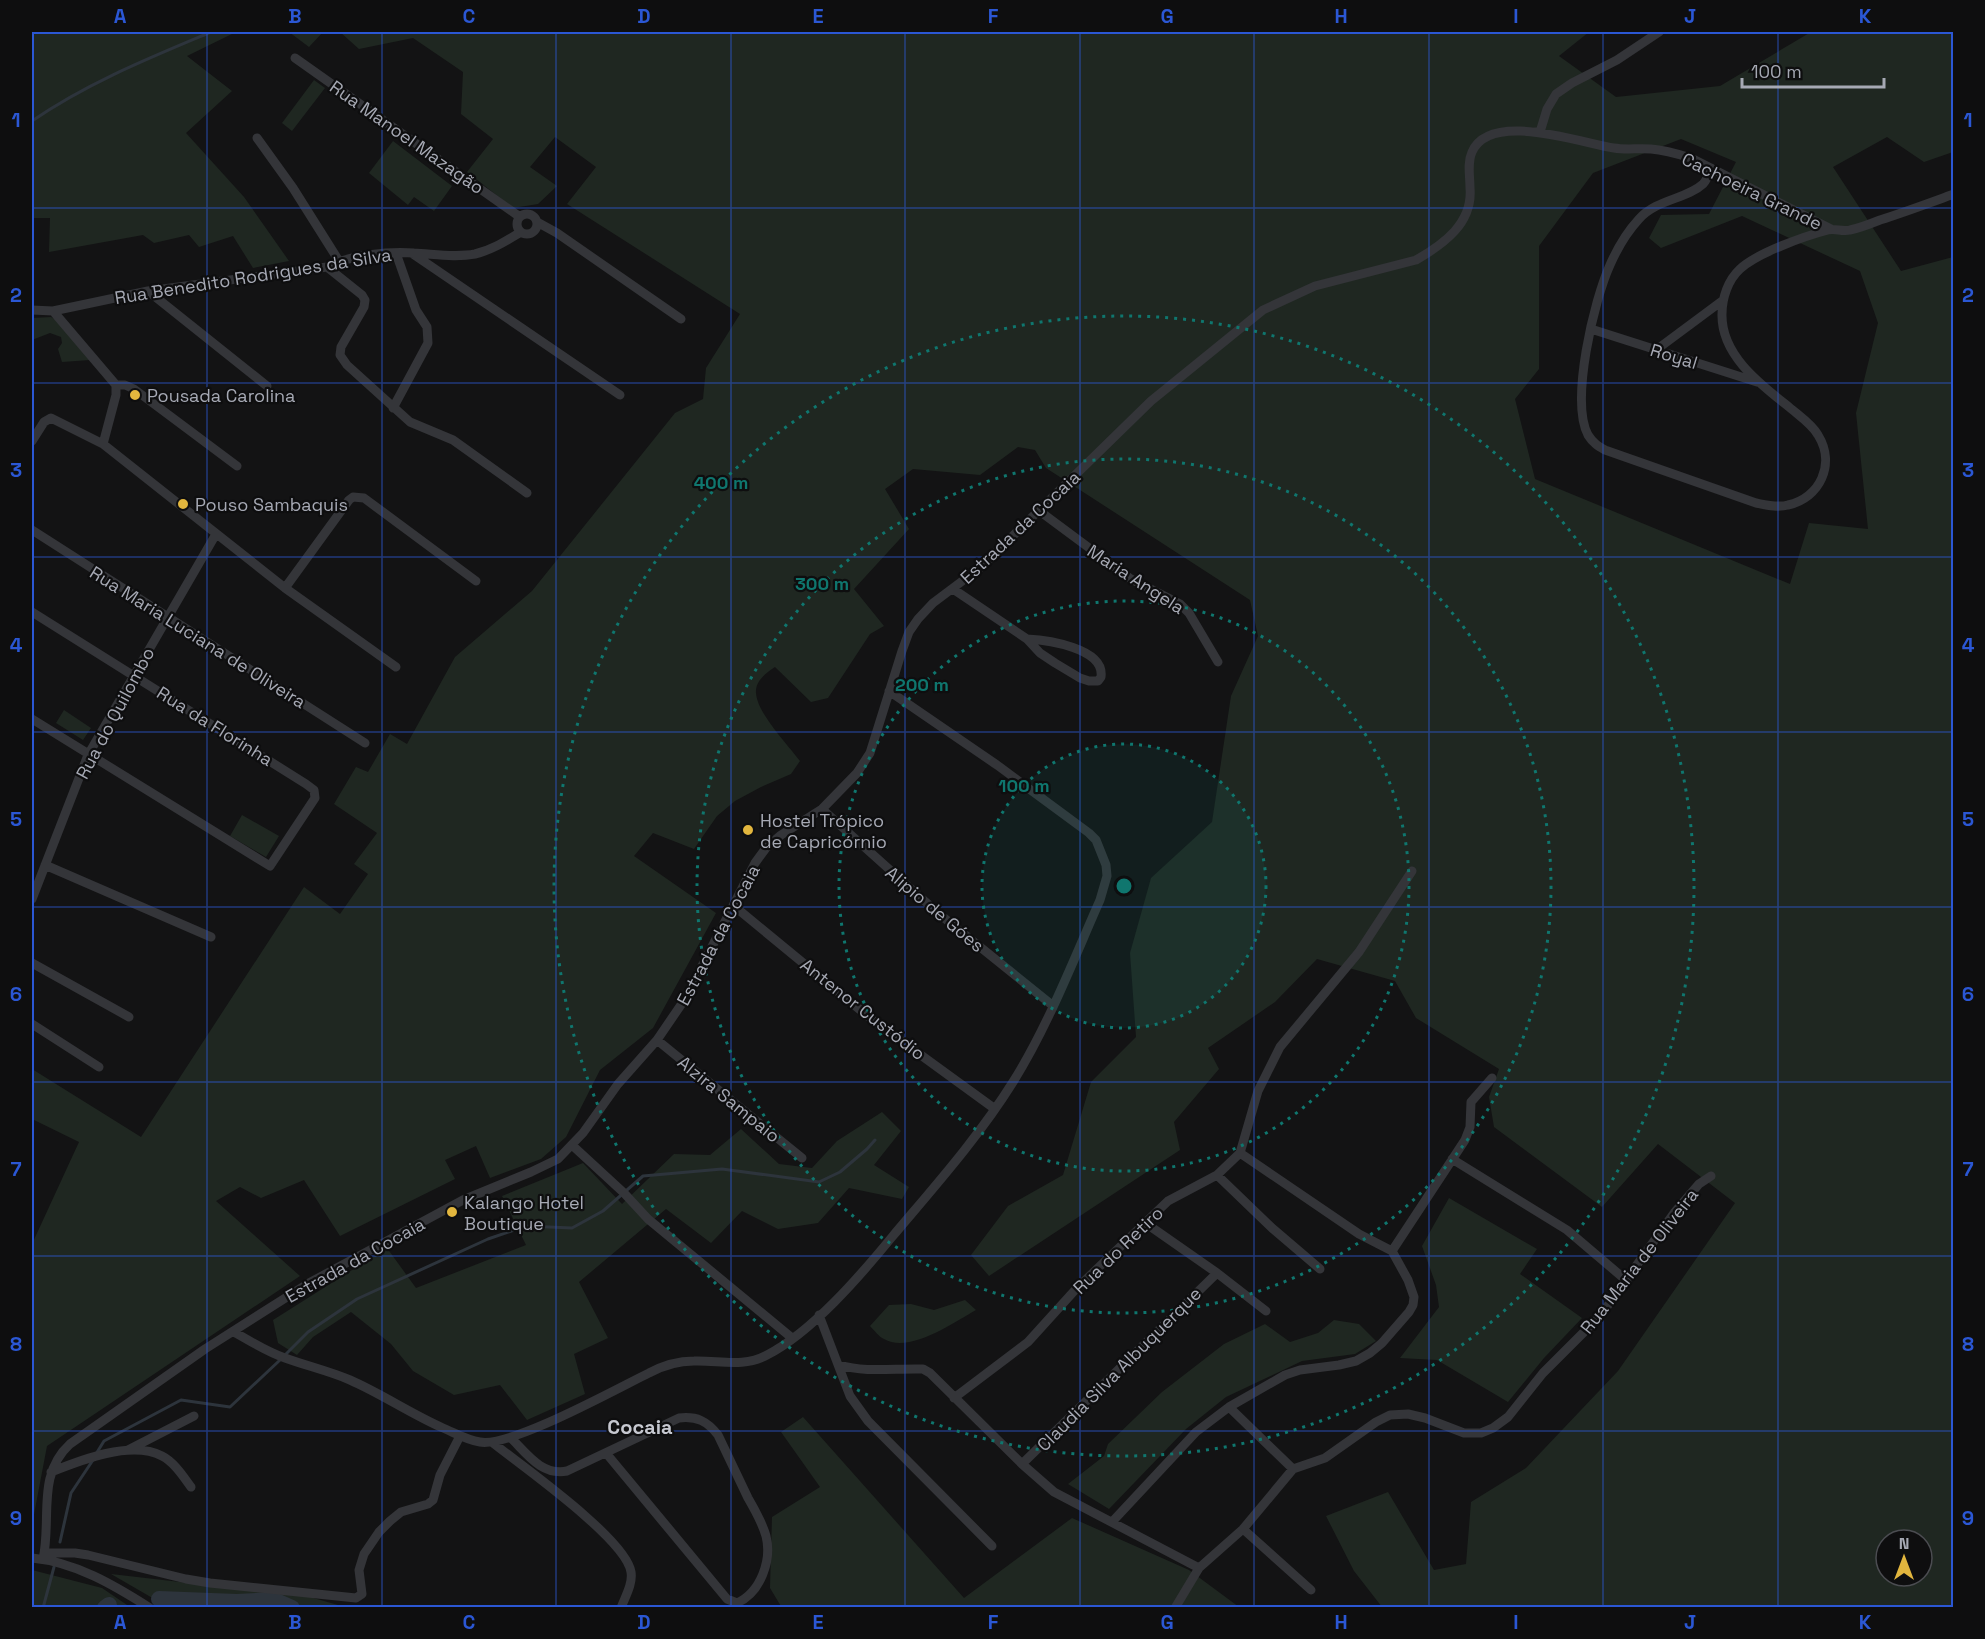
<svg xmlns="http://www.w3.org/2000/svg" width="1985" height="1639" viewBox="0 0 1985 1639" font-family="'Space Grotesk',sans-serif">
<style>
.green{fill:#1f2721;fill-rule:evenodd}
.lines{fill:none;stroke-linecap:round;stroke-linejoin:round}
.stream{stroke:#2d343c;stroke-width:3}
.river{stroke:#2d343c;stroke-width:16}
.street{stroke:#343539;stroke-width:9}
.grid{fill:none;stroke:#2b57d4;stroke-width:1.5;stroke-opacity:0.55}
.ring{fill:none;stroke:#0f766e;stroke-width:3;stroke-dasharray:3 6}
.poi-dot{fill:#e2b63e;stroke:#0e0e0f;stroke-width:2}
.labels{text-anchor:middle;dominant-baseline:central;stroke-width:4.5;stroke-linejoin:round;paint-order:stroke}
.street-label{font-size:18px;fill:#a6a9b4;stroke:#0e0e0f}
.poi-label{font-size:18px;fill:#a6a9b4;stroke:#0e0e0f;text-anchor:start}
.neighbourhood-label{font-size:20px;font-weight:bold;fill:#c6c8d0;stroke:#0e0e0f}
.centre{fill:#0f766e;stroke:#0e0e0f;stroke-width:3}
.ring-label{font-size:18px;text-anchor:middle;font-weight:bold;fill:#0f766e;stroke:#0e0e0f;stroke-width:4.5;stroke-linejoin:round;paint-order:stroke}
.neatline{fill:none;stroke:#2b57d4;stroke-width:2}
.grid-label{font-size:20px;text-anchor:middle;font-weight:bold;fill:#2b57d4}
</style>
<rect width="100%" height="100%" fill="#131314"/>
<path class="green" d="M32,32h204l-49,24 45,35 -46,42 58,64 45,64 -36,7 -20,-32 -34,11 -10,-12 -35,8 -11,-8 -94,17 1,-34h-18z
M289,32h34l-14,15z
M340,32h1249l-30,24 57,41 104,-11 91,-54h142v120l-29,10 -37,-25 -54,30 68,104 52,-14v1350h-571l-28,-36 -28,-55 62,-24 46,78 32,-6 5,-62 55,-34 92,-97 117,-168 -77,-59 -56,63 -108,-80 -5,-30 10,-28 -83,-51 -21,-37 -78,-22 -42,43 -67,46 11,21 -45,53 6,28 -191,126 -18,-21 37,-49 55,-31 28,-93 45,-45 -6,-84 21,-75 61,-56 19,-126 27,-60 -8,-36 -204,-132 -11,-18 -17,-3 -38,28 -67,-6 -28,20 24,40 -55,60 30,37 -14,8 -42,64 -17,4 -36,-35c-9,6 -20,14 -19,26 1,20 32,52 44,68l-9,13 -30,13 -26,14 -18,15 -23,33 -41,-16 -19,23 82,57 -63,115 -53,42 -34,67 -25,22 -51,19 -14,-32 -31,14 10,19 -115,57 -36,-56 -43,18 -21,-11 -24,14 84,75 -253,170 -15,79v-281l47,-102 -47,-23v-50l109,68 163,-250 36,27 28,-40 -14,-10 23,-31 -43,-29 22,-37 12,5 22,-38 17,10 48,-87 77,-66 143,-178 28,-14 3,-31 34,-54 -173,-110 29,-37 -41,-30 -25,30 27,19 -19,18 -25,4 -46,-36 26,-33 -32,-25 2,-42 -50,-34 -54,11zM1681,139l55,23 -27,52 -48,1 -12,23 12,10 81,-32 118,55 18,52 -22,90 12,116 -59,-6 -19,61 -255,-105 -20,-80 24,-30v-123l54,-73zM1886,1540h36v36h-36z
M314,80l11,8 -33,43 -10,-8z
M393,141l59,45 -18,25 -20,-14 -6,8 -39,-32z
M51,317l10,6 29,37 -28,2 -4,-13 4,-6 -1,-6 -11,-4 -18,7v-22z
M64,710l27,18 -8,12 -27,-17z
M242,815l37,21 -13,21 -36,-21z
M882,1112l19,19 -27,34 35,22 -7,12 -53,-11 -31,35 -40,6 -36,-18 -31,32 -45,-34 -87,73 29,56 -34,16 11,40 -58,26 -27,-35 -46,10 -41,-24 -22,-27 -40,-32 -38,25 -16,18 -19,-12 -5,-23 114,-72 29,40 110,-43 -24,-49 81,-33 39,41 52,-50 36,1 31,-26 38,35 33,4 25,-27z
M1449,1198l88,51 -17,25 62,44 -38,40 -36,44 -71,-42 -37,-2 39,-51 -3,-22 -14,-39z
M965,1300l11,10c-23,13 -67,44 -92,29 -5,-2 -10,-9 -14,-13l19,-21 22,-1 23,6z
M1334,1320l25,4 17,17 -21,13 -53,7 -76,36 -40,32 -77,80 -41,-25 36,-28 4,-12 54,-52 62,-48 41,-20 25,18 28,-9z
M803,1417l161,181 108,-80 117,52 50,37 -457,1 -12,-20 2,-71 48,-30 -39,-55z
M32,1570l70,18 28,19h-98z
M111,1574l199,23 35,10h-177z"/>
<g class="lines">
<path class="stream" d="M32,121c55,-38 117,-63 179,-89
M285,1355l23,-23 49,-33 131,-60 38,-13 46,2 31,-17 40,-35 79,-7 97,13 21,-10 27,-23 8,-9
M96,1454l8,-13 77,-41 49,7 50,-47
M60,1542l11,-49 22,-33
M43,1608l11,-41"/>
<path class="river" d="M159,1599l78,3 37,-2 18,8
M105,1608l4,-3"/>
<path class="street" d="M295,58l225,159
M1535,132h5l7,-23 9,-15 16,-11 45,-23 42,-28
M257,138l36,50 46,73
M1711,168c-2,6 -4,12 -8,16 -16,15 -46,15 -64,35 -12,13 -22,30 -29,46 -16,35 -40,136 -22,170 5,8 10,11 17,15l151,53c10,2 22,5 32,2 32,-7 48,-41 30,-70 -6,-11 -20,-20 -29,-28 -29,-23 -68,-52 -67,-93 0,-16 6,-34 18,-45 17,-16 65,-33 88,-39 7,-2 14,2 22,0 10,-2 20,-6 30,-10 25,-8 49,-17 74,-26
M517 224a10 10 0 1 1 20 0a10 10 0 1 1-20 0Z
M537,222l20,11 124,86
M413,254l207,141
M327,267l35,28 3,5 -1,7 -23,40 -1,8 7,10 63,57 43,18 74,53
M148,291l119,95
M32,310l21,1 95,-20 179,-24c22,-12 63,-16 87,-14 20,1 41,5 61,1 17,-4 31,-13 46,-22
M53,311l63,74v10l-13,49
M1591,329l166,53
M1656,350l66,-49
M116,385h9l9,4 103,77
M393,408l35,-65 -1,-16 -11,-17 -20,-57
M32,441l12,-19 7,-4 52,26 182,144 111,79
M1038,510l93,69 49,25 9,9 29,49
M32,530l333,213
M285,588l64,-88 4,-3 11,1 112,83
M953,589l74,50 13,14 15,10 25,15 9,3h9l3,-4c4,-29 -54,-37 -74,-38
M32,612l274,172 8,6 1,8 -45,68 -238,-147
M822,809l116,104 114,92
M45,865l166,72
M32,899l56,-144 128,-221
M734,906l136,112 125,91
M32,963l97,54
M32,1024l67,43
M657,1040l145,118
M573,1146l51,47 24,26 144,119
M1452,1159l115,71 60,51
M1217,1175l55,53 48,41
M1144,1222l73,51 49,38
M1392,1251l73,-111 5,-13 1,-25 21,-24
M819,1315l31,81 18,25 124,125
M234,1332c16,9 33,20 51,26 22,8 44,13 65,22 32,14 61,34 93,48 12,5 24,12 37,14 30,6 138,-54 169,-69 13,-7 30,-12 45,-12 25,-1 49,7 73,-6 45,-23 93,-79 125,-118 42,-50 86,-99 121,-155 35,-56 60,-121 87,-182l7,-24 -1,-11 -10,-25 -7,-7 -92,-68 -108,-74
M839,1365c28,8 55,3 84,4l7,4 92,91 32,28 145,76
M954,1398l74,-56 48,-53 92,-88 49,-26 23,-22 18,-62 22,-44 79,-95 53,-81
M1229,1407l56,-32 15,-5 39,-5 17,-4 14,-8 12,-10 27,-31 4,-7 1,-8 -6,-17 -16,-29 -33,-17 -119,-81
M511,1438c16,16 31,38 56,33l112,-53c18,-2 28,3 39,17 10,21 20,42 30,63 7,12 14,24 18,38 6,24 -5,56 -29,67l-10,-4 -121,-146
M493,1443c29,23 133,96 138,129 2,12 -6,25 -10,36
M128,1450l66,-34
M1022,1464l195,-191
M51,1472c30,-12 80,-32 111,-16 12,6 21,20 29,31
M1112,1522l84,-90 33,-25 64,62
M1243,1529l68,61
M45,1553h30l13,2 98,24 24,4 146,15 6,-4 -3,-24 5,-16 15,-22 11,-11 11,-9 27,-8 5,-4 7,-25 20,-39
M32,1558c43,4 82,27 118,50
M43,1559c9,-40 -7,-84 27,-115l135,-95 104,-66 154,-83 68,-28 27,-13 25,-26 35,-49 39,-44 28,-41 70,-136 11,-15 15,-13 41,-26 35,-36 13,-20 32,-102 7,-19 9,-13 15,-16 48,-36 170,-166 112,-91 52,-24 101,-26c28,-16 57,-37 54,-72 0,-12 -3,-25 2,-36 18,-42 109,-9 142,-4 12,2 24,0 37,1 13,1 27,5 40,9l140,71
M1175,1608l24,-40 44,-39 50,-60 32,-11 51,-36 14,-7 18,-1 17,4 39,15h17l12,-5 15,-11 35,-44 58,-58 73,-102 25,-29 12,-8"/>
</g>
<path class="grid" d="M207,32v1576M382,32v1576M556,32v1576M731,32v1576M905,32v1576M1080,32v1576M1254,32v1576M1429,32v1576M1603,32v1576M1778,32v1576M32,208h1922M32,383h1922M32,557h1922M32,732h1922M32,907h1922M32,1082h1922M32,1256h1922M32,1431h1922"/>
<circle cx="1124" cy="886" r="142" fill="#0f766e" fill-opacity=".12"/>
<g class="ring">
<circle cx="1124" cy="886" r="142"/>
<circle cx="1124" cy="886" r="285"/>
<circle cx="1124" cy="886" r="427"/>
<circle cx="1124" cy="886" r="570"/>
</g>
<g class="poi-dot">
<circle cx="135" cy="395" r="6"/>
<circle cx="183" cy="504" r="6"/>
<circle cx="748" cy="830" r="6"/>
<circle cx="452" cy="1212" r="6"/>
</g>
<g class="labels">
<g class="street-label">
<text transform="translate(407 137) rotate(35)">Rua Manoel Mazagão</text>
<text transform="translate(1752 191) rotate(26)">Cachoeira Grande</text>
<text transform="translate(253 276) rotate(-9)">Rua Benedito Rodrigues da Silva</text>
<text transform="translate(1674 356) rotate(17)">Royal</text>
<text transform="translate(1020 527) rotate(-43)">Estrada da Cocaia</text>
<text transform="translate(1136 579) rotate(33)">Maria Angela</text>
<text transform="translate(198 637) rotate(32)">Rua Maria Luciana de Oliveira</text>
<text transform="translate(115 713) rotate(-62)">Rua do Quilombo</text>
<text transform="translate(215 726) rotate(32)">Rua da Florinha</text>
<text transform="translate(935 909) rotate(40)">Alipio de Góes</text>
<text transform="translate(718 935) rotate(-62)">Estrada da Cocaia</text>
<text transform="translate(863 1009) rotate(38)">Antenor Custódio</text>
<text transform="translate(729 1099) rotate(39)">Alzira Sampaio</text>
<text transform="translate(1118 1250) rotate(-44)">Rua do Retiro</text>
<text transform="translate(355 1260) rotate(-29)">Estrada da Cocaia</text>
<text transform="translate(1639 1261) rotate(-52)">Rua Maria de Oliveira</text>
<text transform="translate(1119 1369) rotate(-45)">Claudia Silva Albuquerque</text>
</g>
<g class="poi-label">
<text x="147" y="395">Pousada Carolina</text>
<text x="195" y="504">Pouso Sambaquis</text>
<text x="760" y="820">Hostel Trópico<tspan x="760" dy="21">de Capricórnio</tspan></text>
<text x="464" y="1202">Kalango Hotel<tspan x="464" dy="21">Boutique</tspan></text>
</g>
<g class="neighbourhood-label">
<text x="640" y="1427">Cocaia</text>
</g>
</g>
<circle cx="1124" cy="886" r="9" class="centre"/>
<g class="ring-label">
<text x="721" y="489">400 m</text>
<text x="822" y="590">300 m</text>
<text x="922" y="691">200 m</text>
<text x="1024" y="792">100 m</text>
</g>
<rect width="1985" height="1639" fill="none" stroke="#0e0e0f" stroke-width="66"/>
<g transform="translate(1904 1558)"><circle r="28" fill="#0e0e0f" stroke="#4b4c51" stroke-width="1.5"/>
<path d="M0-4.5L10 22L0 15L-10 22Z" fill="#e2b63e"/>
<text y="-9" font-size="16" font-weight="bold" text-anchor="middle" fill="#a6a9b4">N</text>
</g>
<path d="M1742 78v9h142v-9" fill="none" stroke="#a6a9b4" stroke-width="3"/>
<text x="1751" y="78" font-size="18" fill="#a6a9b4" stroke="#0e0e0f" stroke-width="4.5" paint-order="stroke">100 m</text>
<rect x="33" y="33" width="1919" height="1573" class="neatline"/>
<g class="grid-label">
<text x="120" y="23">A</text>
<text x="295" y="23">B</text>
<text x="469" y="23">C</text>
<text x="644" y="23">D</text>
<text x="818" y="23">E</text>
<text x="993" y="23">F</text>
<text x="1167" y="23">G</text>
<text x="1341" y="23">H</text>
<text x="1516" y="23">I</text>
<text x="1690" y="23">J</text>
<text x="1865" y="23">K</text>
<text x="16" y="127">1</text>
<text x="1968" y="127">1</text>
<text x="16" y="302">2</text>
<text x="1968" y="302">2</text>
<text x="16" y="477">3</text>
<text x="1968" y="477">3</text>
<text x="16" y="652">4</text>
<text x="1968" y="652">4</text>
<text x="16" y="826">5</text>
<text x="1968" y="826">5</text>
<text x="16" y="1001">6</text>
<text x="1968" y="1001">6</text>
<text x="16" y="1176">7</text>
<text x="1968" y="1176">7</text>
<text x="16" y="1351">8</text>
<text x="1968" y="1351">8</text>
<text x="16" y="1525">9</text>
<text x="1968" y="1525">9</text>
<text x="120" y="1629">A</text>
<text x="295" y="1629">B</text>
<text x="469" y="1629">C</text>
<text x="644" y="1629">D</text>
<text x="818" y="1629">E</text>
<text x="993" y="1629">F</text>
<text x="1167" y="1629">G</text>
<text x="1341" y="1629">H</text>
<text x="1516" y="1629">I</text>
<text x="1690" y="1629">J</text>
<text x="1865" y="1629">K</text>
</g>
</svg>
